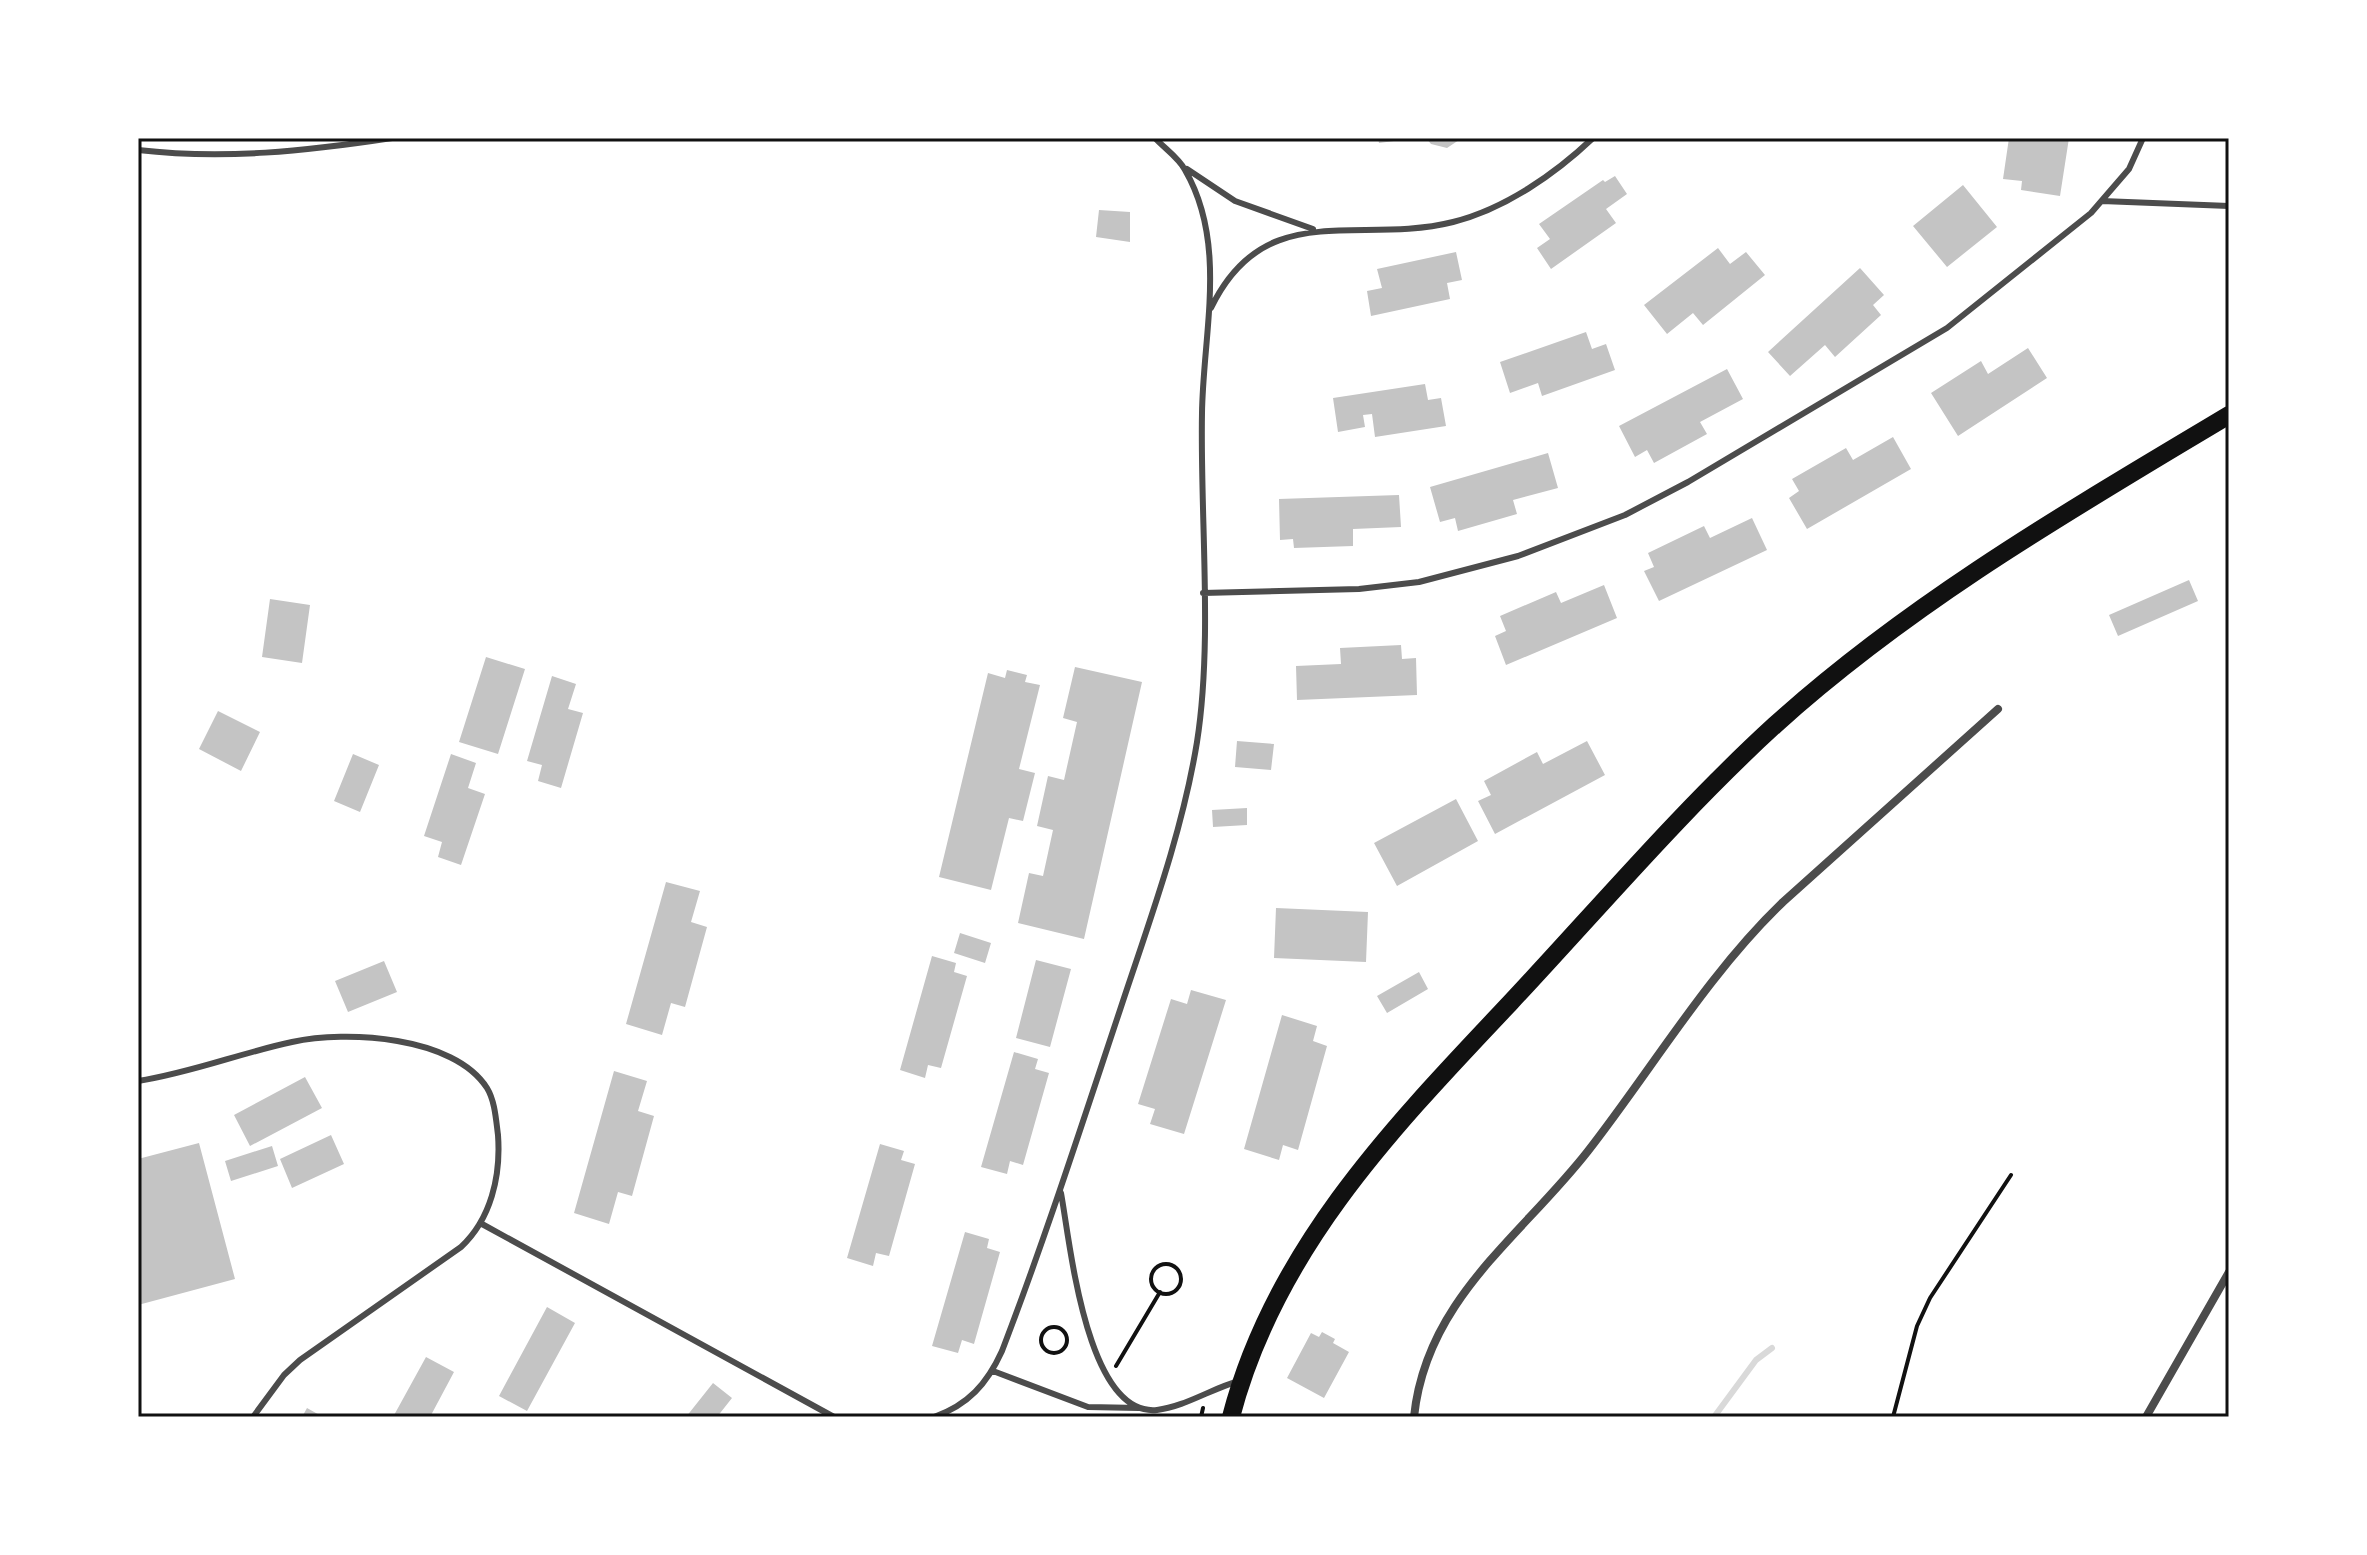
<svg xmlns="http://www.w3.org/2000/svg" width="2367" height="1555" viewBox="0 0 2367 1555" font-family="Karla,sans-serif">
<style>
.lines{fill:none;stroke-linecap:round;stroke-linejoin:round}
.stream{stroke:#d9d9d9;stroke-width:6}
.building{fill:#c4c4c4}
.path{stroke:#111;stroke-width:4}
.service{stroke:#4c4c4c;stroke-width:6}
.minor{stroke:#4c4c4c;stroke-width:8}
.trunk{stroke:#111;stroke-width:18}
.neatline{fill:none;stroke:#111;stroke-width:3}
</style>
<rect width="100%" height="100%" fill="#fff"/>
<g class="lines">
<path class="stream" d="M1714,1417l42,-57 16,-12"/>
</g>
<path class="building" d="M1378,138h16v3l-15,2z
M1426,138h36l-15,10 -16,-4z
M2009,138h60l-9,58 -39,-6 1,-9 -19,-2z
M1615,176l12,18 -21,15 10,14 -65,46 -14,-21 13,-9 -11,-15 64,-44 2,2z
M1963,185l34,42 -50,40 -34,-41z
M1099,210l31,2v30l-34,-5z
M1718,248l12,16 16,-12 19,23 -62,50 -10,-12 -26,21 -23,-29z
M1456,252l6,28 -15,3 3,16 -79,17 -4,-25 15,-3 -5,-19z
M1860,268l24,27 -11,10 8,10 -46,42 -10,-12 -35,31 -22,-24z
M1586,332l6,17 14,-5 9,26 -73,26 -4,-13 -28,10 -10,-31z
M2028,348l19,30 -89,58 -27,-43 50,-32 7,13z
M1727,369l16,30 -43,23 7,12 -53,29 -7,-13 -12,7 -16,-31z
M1425,384l3,16 13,-2 5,28 -71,11 -3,-23 -9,1 2,12 -27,5 -5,-34z
M1893,437l18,32 -104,60 -18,-31 10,-7 -7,-12 54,-31 7,12z
M1548,453l10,35 -45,12 4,14 -59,17 -3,-13 -15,4 -10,-35z
M1399,495l2,32 -48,2v17l-59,2 -1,-9 -13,1 -1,-41z
M1752,518l15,32 -108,51 -15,-30 10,-4 -6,-14 56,-27 6,12z
M2189,580l9,21 -80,35 -9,-21z
M1604,585l13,33 -111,47 -11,-29 11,-5 -6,-15 56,-24 5,11z
M270,599l40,6 -8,58 -40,-6z
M1401,645l1,14 14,-1 1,37 -120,5 -1,-34 45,-2 -1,-16z
M486,657l39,12 -27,85 -39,-12z
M1075,667l67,15 -58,257 -66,-16 11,-50 14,3 10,-46 -16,-4 11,-50 16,4 13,-58 -14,-4z
M1007,670l20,5 -2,7 15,3 -21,84 16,4 -12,48 -14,-3 -18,72 -52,-13 49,-204 17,5z
M552,676l24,8 -8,25 15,4 -22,75 -23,-7 4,-16 -15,-4z
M218,711l42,21 -19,39 -42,-22z
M1237,741l37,3 -3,26 -36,-3z
M1587,741l18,34 -110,59 -17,-33 13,-6 -7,-14 53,-29 6,12z
M353,754l26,11 -19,47 -26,-11z
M451,754l25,9 -8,25 17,6 -24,71 -23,-8 4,-15 -18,-6z
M1456,799l22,42 -81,45 -23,-43z
M1247,808v17l-34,2 -1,-17z
M666,882l34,9 -9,31 16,5 -22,80 -14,-4 -9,32 -36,-11z
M1276,908l92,4 -2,50 -92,-4z
M960,933l31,10 -6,20 -31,-10z
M932,956l24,7 -2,9 13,4 -26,92 -13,-3 -3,13 -25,-8z
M1036,960l35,9 -21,78 -34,-9z
M384,961l13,31 -49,20 -13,-31z
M1419,972l9,17 -41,24 -10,-17z
M1191,990l35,10 -42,134 -34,-10 5,-15 -17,-5 33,-105 16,5z
M1282,1015l35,11 -4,15 14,5 -29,104 -15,-5 -4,15 -35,-11z
M1014,1052l24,7 -3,10 14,4 -26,92 -13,-4 -3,13 -26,-7z
M614,1071l33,10 -9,30 16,5 -22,80 -14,-4 -9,32 -35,-11z
M305,1077l17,31 -72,38 -16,-31z
M331,1135l13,29 -52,24 -12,-29z
M199,1143l36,136 -97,26v-146z
M880,1144l24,7 -3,9 14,4 -26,92 -13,-3 -3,13 -26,-8z
M272,1146l6,20 -47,15 -6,-20z
M965,1232l24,7 -2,9 13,4 -26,92 -12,-4 -4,13 -26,-7z
M547,1307l28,16 -48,88 -28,-15z
M1322,1332l13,7 -2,4 16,9 -25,46 -37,-20 24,-45 8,4z
M426,1357l28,15 -24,45h-37z
M713,1383l19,15 -15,19h-31z
M307,1408l16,9h-21z"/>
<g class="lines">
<path class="path" d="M1151 1279a15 15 0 1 1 30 0a15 15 0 1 1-30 0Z
M1041 1340a13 13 0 1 1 26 0a13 13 0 1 1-26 0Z
M1116,1366l44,-74
M1201,1417l2,-9
M1893,1417l24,-91 13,-28 81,-123"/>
<path class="service" d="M138,150c86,10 169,1 254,-12
M1187,169l48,32 78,28
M2102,201l127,5
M1211,308c54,-112 147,-62 242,-86 52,-13 102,-48 140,-84
M1203,593l156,-4 60,-7 99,-26 107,-41 63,-33 259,-154 144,-115 38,-44 14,-31
M138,1081c53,-8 102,-28 154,-39 54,-12 162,-6 195,46 8,13 9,32 11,47 3,41 -7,84 -37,112l-161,113 -16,15 -31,42
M1061,1193c9,48 25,224 96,217 27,-3 56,-22 82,-29
M482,1224l352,193
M993,1371l95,36 51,1
M934,1417c34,-12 53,-33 68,-66 43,-112 80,-227 118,-341 29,-88 62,-176 77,-268 16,-102 3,-224 5,-329 1,-80 26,-169 -17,-243 -6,-12 -21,-22 -30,-32"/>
<path class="minor" d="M1414,1417c12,-118 107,-180 174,-266 64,-82 119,-176 195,-249l215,-193
M2146,1417l83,-145"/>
<path class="trunk" d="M1231,1417c44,-169 163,-291 280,-415 87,-93 170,-191 264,-277 136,-123 297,-216 454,-310"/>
</g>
<rect width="2367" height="1555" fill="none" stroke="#ffffff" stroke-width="280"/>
<rect x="140" y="140" width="2087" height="1275" class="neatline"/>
</svg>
